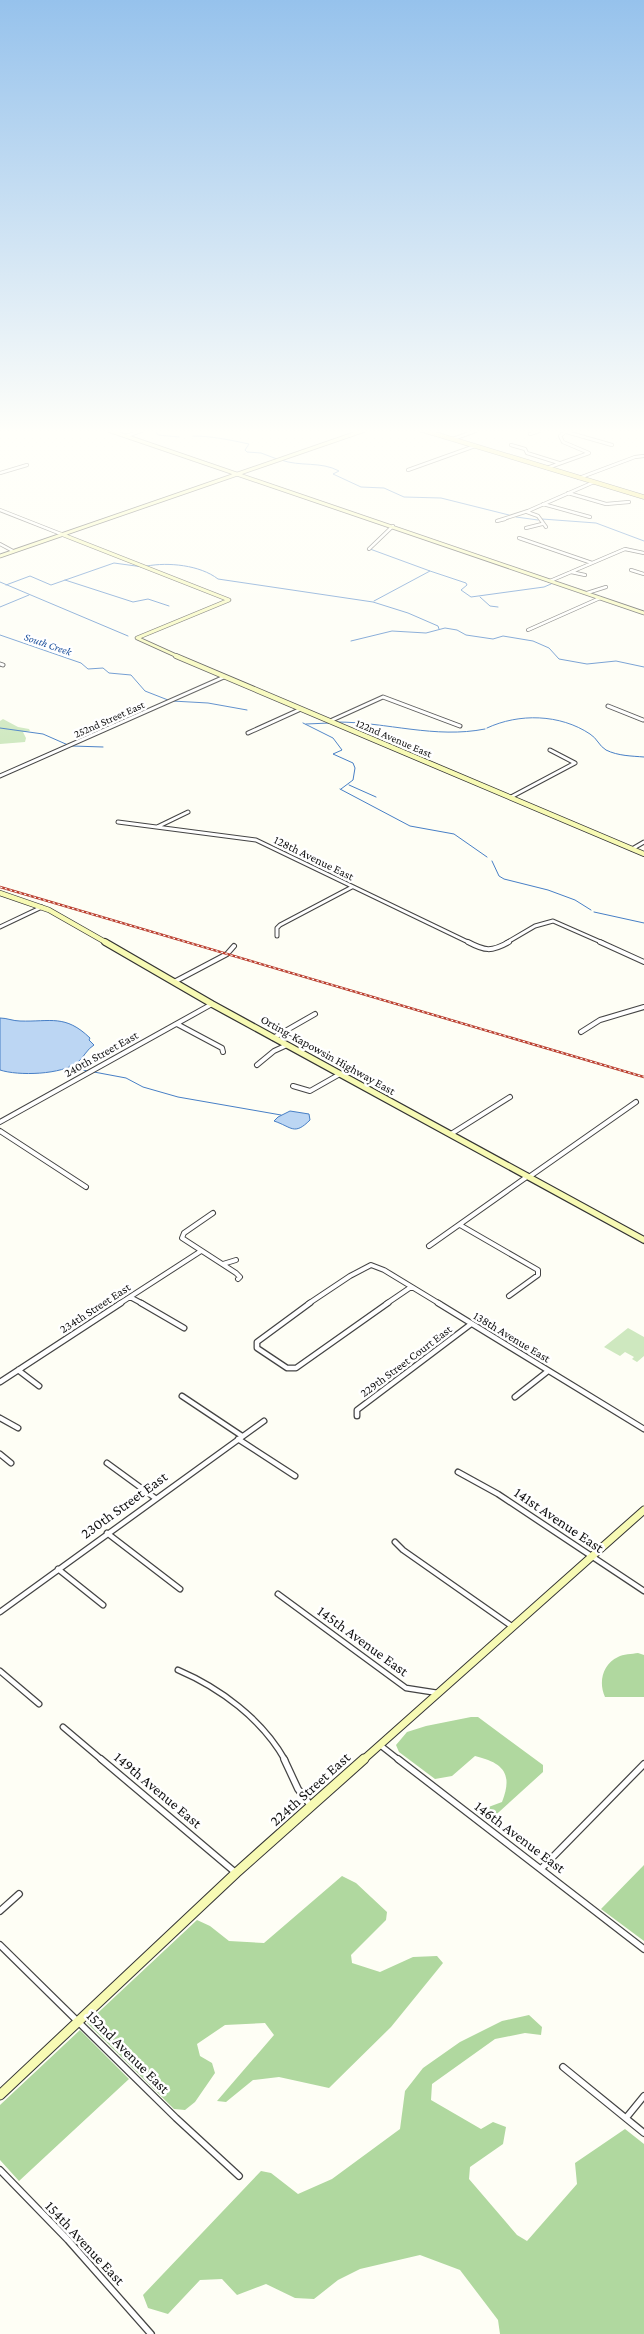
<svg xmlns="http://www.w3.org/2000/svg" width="644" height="2334" viewBox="0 0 644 2334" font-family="'Crimson Pro',serif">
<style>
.green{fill:#cee8bf}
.forest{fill:#b0d89f}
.water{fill:#bcd6f3;stroke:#477fc6}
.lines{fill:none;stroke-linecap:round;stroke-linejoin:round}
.stream{stroke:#477fc6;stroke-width:1}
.street-far4-casing{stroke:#444;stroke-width:4}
.street-far3-casing{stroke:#444;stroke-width:5}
.street-far2-casing{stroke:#444;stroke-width:6}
.street-far1-casing{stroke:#444;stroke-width:7}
.street-casing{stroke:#444;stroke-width:8}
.secondary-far4-casing{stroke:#333;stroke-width:4.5}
.secondary-far3-casing{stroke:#333;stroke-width:6}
.secondary-far2-casing{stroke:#333;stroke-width:8}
.secondary-far1-casing{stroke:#333;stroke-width:9}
.secondary-casing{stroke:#333;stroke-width:11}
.primary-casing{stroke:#222;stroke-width:5}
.street-far4{stroke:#fff;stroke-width:2.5}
.street-far3{stroke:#fff;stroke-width:3}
.street-far2{stroke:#fff;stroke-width:4}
.street-far1{stroke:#fff;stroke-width:4.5}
.street{stroke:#fff;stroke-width:5.5}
.secondary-far4{stroke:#f7fab4;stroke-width:3}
.secondary-far3{stroke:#f7fab4;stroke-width:4.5}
.secondary-far2{stroke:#f7fab4;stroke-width:5.5}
.secondary-far1{stroke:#f7fab4;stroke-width:7}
.secondary{stroke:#f7fab4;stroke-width:9}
.primary{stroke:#f1e673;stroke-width:4}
.rail-casing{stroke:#ba3f2f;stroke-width:2.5}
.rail{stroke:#fff;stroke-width:1;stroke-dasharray:2.5;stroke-linecap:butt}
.labels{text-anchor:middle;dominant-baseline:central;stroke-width:5;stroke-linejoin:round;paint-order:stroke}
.far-water-label{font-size:11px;font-style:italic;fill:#1f529d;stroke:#fff}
.far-street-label{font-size:11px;fill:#111;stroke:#fff}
.street-label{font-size:12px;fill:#111;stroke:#fff}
.near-street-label{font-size:15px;fill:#111;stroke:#fff}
</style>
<rect width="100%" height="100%" fill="#fefef5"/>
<path class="green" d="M3,719l15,8 11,2 1,2 -7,1 3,6 -1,4 -25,2v-23z
M628,1328l16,9v19l-7,6 -5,-3 2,-2 -9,-5 -5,4 -16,-9z"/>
<path class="forest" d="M638,1653l6,2v42h-39c-7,-15 -2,-33 13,-40 5,-3 14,-3 20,-4z
M471,1717h7l65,48v7l-54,49 -14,-9 27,-10c11,-28 2,-39 -27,-46l-23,20 -17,3 -36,-27 -3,-7 11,-13 19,-6z
M644,1865v76l-43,-32z
M342,1876l14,7 31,29 -1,8 -35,35 1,8 28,9 33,-15 24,-1 6,7 -52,64 -62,61 -50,-11 -26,3 -27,22 -9,-1 57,-66 -9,-12 -40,2 -28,19 3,12 12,7 3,10 -20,29 -10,8 -11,-1 -87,-86 110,-103 13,6 19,15 35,2z
M529,2015l13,12 -1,8 -16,-2 -30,6 -63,45 -1,16 50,29 12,-7 13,5 -3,17 -33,23 -1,12 48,56 10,6 50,-57 -2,-21 50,-34 19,15v190h-144l-2,-14 -38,-50 -40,-15 -60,14 -22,11 -24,19 -19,-1 -29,-14 -29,11 -15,-16 -22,1 -32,34 -20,-6 -5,-13 118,-124 10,2 27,21 34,-15 68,-50 5,-38 18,-23 37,-26 42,-21z
M80,2030l49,49 -110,102 -19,-21v-55z"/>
<path class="water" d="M0,1018c7,0 13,3 20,3 31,1 45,-7 70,17l-1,2 5,5c-7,4 -10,12 -16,17 -16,13 -60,14 -78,8z
M290,1111l19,3 1,6c-16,16 -18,7 -36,1l4,-4z"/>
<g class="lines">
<path class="stream" d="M154,429l4,6 21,2
M193,436c19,0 37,4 56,8l-4,6 2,2 14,1 16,6
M281,460c19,7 40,1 58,11l-6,3 28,13 23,1 20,9 37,1 68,17
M516,517l22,3
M542,519l54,4 48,18
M370,549l60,22 -56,30
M147,566c21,-4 53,-1 71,13l155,23 35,11 30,13 1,3
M430,571l36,12 1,2 -6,5 10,7 73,-10 7,-3
M65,580l68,22 15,-3 21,7
M0,582l128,54
M6,585l24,-9 21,9 63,-22 29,4
M480,597l10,9 8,1
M0,607l29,-12
M0,635l81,28 7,6 15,-1 6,5 22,2 14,16 23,9
M351,641l41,-10 34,2 19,-5 12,2 9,5 27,4 10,-3 30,5 16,7 10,11 28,5 29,-3 28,6
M172,701l36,2 39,7
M337,722c50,0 98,17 148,7
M303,723l30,15 9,12 -9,4 20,9 2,5 -2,12 -12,9
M306,724l24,-1
M0,728l43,6 25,11
M487,728c32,-15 73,-14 103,6 7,4 9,12 16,16 12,6 26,6 38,7
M72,746l31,1
M349,785l27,12
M340,789l70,37 44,8 33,23
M492,861l7,15 5,3 44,11 27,10 16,10
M594,912l50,11
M70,1066l17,5
M94,1072l32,6 17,9 35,10 103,18"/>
<defs>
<path id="street-far4" d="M556,429l56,16
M530,434l15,-5
M126,436l21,-7
M453,439l28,-10
M511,445l14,4 2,4 32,10
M547,468l42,-15 -26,-11 -3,-6 5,-4
M408,470l67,-24
M0,473l27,-8
M579,478l56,-21 9,-1
M568,493l38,11 23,-2
M543,504l47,13
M0,510l61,24
M527,512l11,4 8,11
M505,519l-8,2 31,-10 66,-29
M526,528l16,-4
M519,538l73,25
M0,544l13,7
M369,549l24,-23
M631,570l13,4
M571,572l14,3
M550,581l75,-32 19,4
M587,593l19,-6
M528,630l72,-32"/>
<path id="street-far3" d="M0,664l3,1
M608,706l35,14
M330,721l53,-24 77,29
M248,733l53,-24
M0,776l224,-99
M511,797l64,-34 -25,-13
M118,822l138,18 214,103
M157,827l31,-15
M632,849l12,-7
M0,927l42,-20
M277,936v-8l3,-3 72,-38
M506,943l29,-17 18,-5 50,22"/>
<path id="street-far2" d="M468,942c17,9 23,10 41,0
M600,942l44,20
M174,982l53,-28 7,-8
M177,1024l45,24 1,4
M581,1032l19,-12 44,-13
M273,1038l42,-24
M257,1065l17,-14 13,-6
M293,1086l17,5 30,-17
M0,1122l212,-118
M0,1131l86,56
M451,1134l59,-37
M529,1177l107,-75
M213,1213l-29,20 -2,5 54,35 4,4 -2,2
M460,1225l78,45v5l-29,21
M429,1246l99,-70
M223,1264l13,-4
M130,1297l13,7
M119,1304l82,-53
M308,1304l42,-28 21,-11 13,5 56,34
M386,1304l25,-17"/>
<path id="street-far1" d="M141,1303l43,25
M310,1303l-53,39v6l30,20h9l92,-65
M438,1303l206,126
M18,1370l21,16
M0,1382l121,-79
M182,1396l60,40
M515,1397l33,-26
M357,1416v-6l114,-86
M0,1418l18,10
M238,1439l57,37
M0,1454l11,9
M107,1463l48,35
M458,1472l40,22 146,97
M107,1533l73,56
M395,1542l8,8 110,77
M58,1569l45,36
M278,1594l128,94 32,5
M0,1612l264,-191
M178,1670c42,18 84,49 107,90
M0,1671l39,33
M63,1727l39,33
M380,1745l19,15"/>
<path id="street" d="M101,1759l135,114
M284,1759l14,30 13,17
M398,1759l246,190
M541,1869l103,-105
M0,1911l19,-17
M0,1945l176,173 63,58
M563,2067l81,66
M626,2118l18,-22
M0,2170l68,70 83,94"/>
<path id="secondary-far4" d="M105,429l539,184
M61,534l168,66 -92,38 42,19
M0,556l368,-127"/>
<path id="secondary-far3" d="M176,656l468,198
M0,893l49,17 58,33"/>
<path id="secondary-far2" d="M105,942l107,62 432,236"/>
<path id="secondary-far1" d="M363,1760l281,-250"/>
<path id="secondary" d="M0,2095l236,-222 128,-114"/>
<path id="primary" d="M419,429l225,68"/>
</defs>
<use href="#street-far4" class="street-far4-casing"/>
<use href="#street-far3" class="street-far3-casing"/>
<use href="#street-far2" class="street-far2-casing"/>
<use href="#street-far1" class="street-far1-casing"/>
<use href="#street" class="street-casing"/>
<use href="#secondary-far4" class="secondary-far4-casing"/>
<use href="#secondary-far3" class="secondary-far3-casing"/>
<use href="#secondary-far2" class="secondary-far2-casing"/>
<use href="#secondary-far1" class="secondary-far1-casing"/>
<use href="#secondary" class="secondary-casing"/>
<use href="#primary" class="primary-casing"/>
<use href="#street-far4" class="street-far4"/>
<use href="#street-far3" class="street-far3"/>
<use href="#street-far2" class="street-far2"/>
<use href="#street-far1" class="street-far1"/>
<use href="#street" class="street"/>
<use href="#secondary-far4" class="secondary-far4"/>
<use href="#secondary-far3" class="secondary-far3"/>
<use href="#secondary-far2" class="secondary-far2"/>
<use href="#secondary-far1" class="secondary-far1"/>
<use href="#secondary" class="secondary"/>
<use href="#primary" class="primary"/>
<defs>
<path id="rail" d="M0,887l644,190"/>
</defs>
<use href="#rail" class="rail-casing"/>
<use href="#rail" class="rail"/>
</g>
<linearGradient id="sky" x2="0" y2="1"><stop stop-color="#96c2ec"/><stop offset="0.57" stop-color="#fffffa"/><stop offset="1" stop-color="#fffffa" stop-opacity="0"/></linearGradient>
<rect width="644" height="756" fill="url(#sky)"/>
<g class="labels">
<g class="far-water-label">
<text transform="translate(48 644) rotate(19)">South Creek</text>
</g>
<g class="far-street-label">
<text transform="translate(109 719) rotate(-24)">252nd Street East</text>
<text transform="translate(394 738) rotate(23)">122nd Avenue East</text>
</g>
<g class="street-label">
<text transform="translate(314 858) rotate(26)">128th Avenue East</text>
<text transform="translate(101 1054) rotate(-29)">240th Street East</text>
<text transform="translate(328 1055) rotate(29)">Orting-Kapowsin Highway East</text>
<text transform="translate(95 1308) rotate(-33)">234th Street East</text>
<text transform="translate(512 1337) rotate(31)">138th Avenue East</text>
<text transform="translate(406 1361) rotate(-37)">229th Street Court East</text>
</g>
<g class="near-street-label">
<text transform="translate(124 1505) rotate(-36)">230th Street East</text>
<text transform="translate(559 1520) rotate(34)">141st Avenue East</text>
<text transform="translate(363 1641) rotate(36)">145th Avenue East</text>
<text transform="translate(310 1789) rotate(-42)">224th Street East</text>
<text transform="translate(158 1790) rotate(40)">149th Avenue East</text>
<text transform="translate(520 1837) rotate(37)">146th Avenue East</text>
<text transform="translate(128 2052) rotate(45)">152nd Avenue East</text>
<text transform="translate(85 2243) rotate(47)">154th Avenue East</text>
</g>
</g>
</svg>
